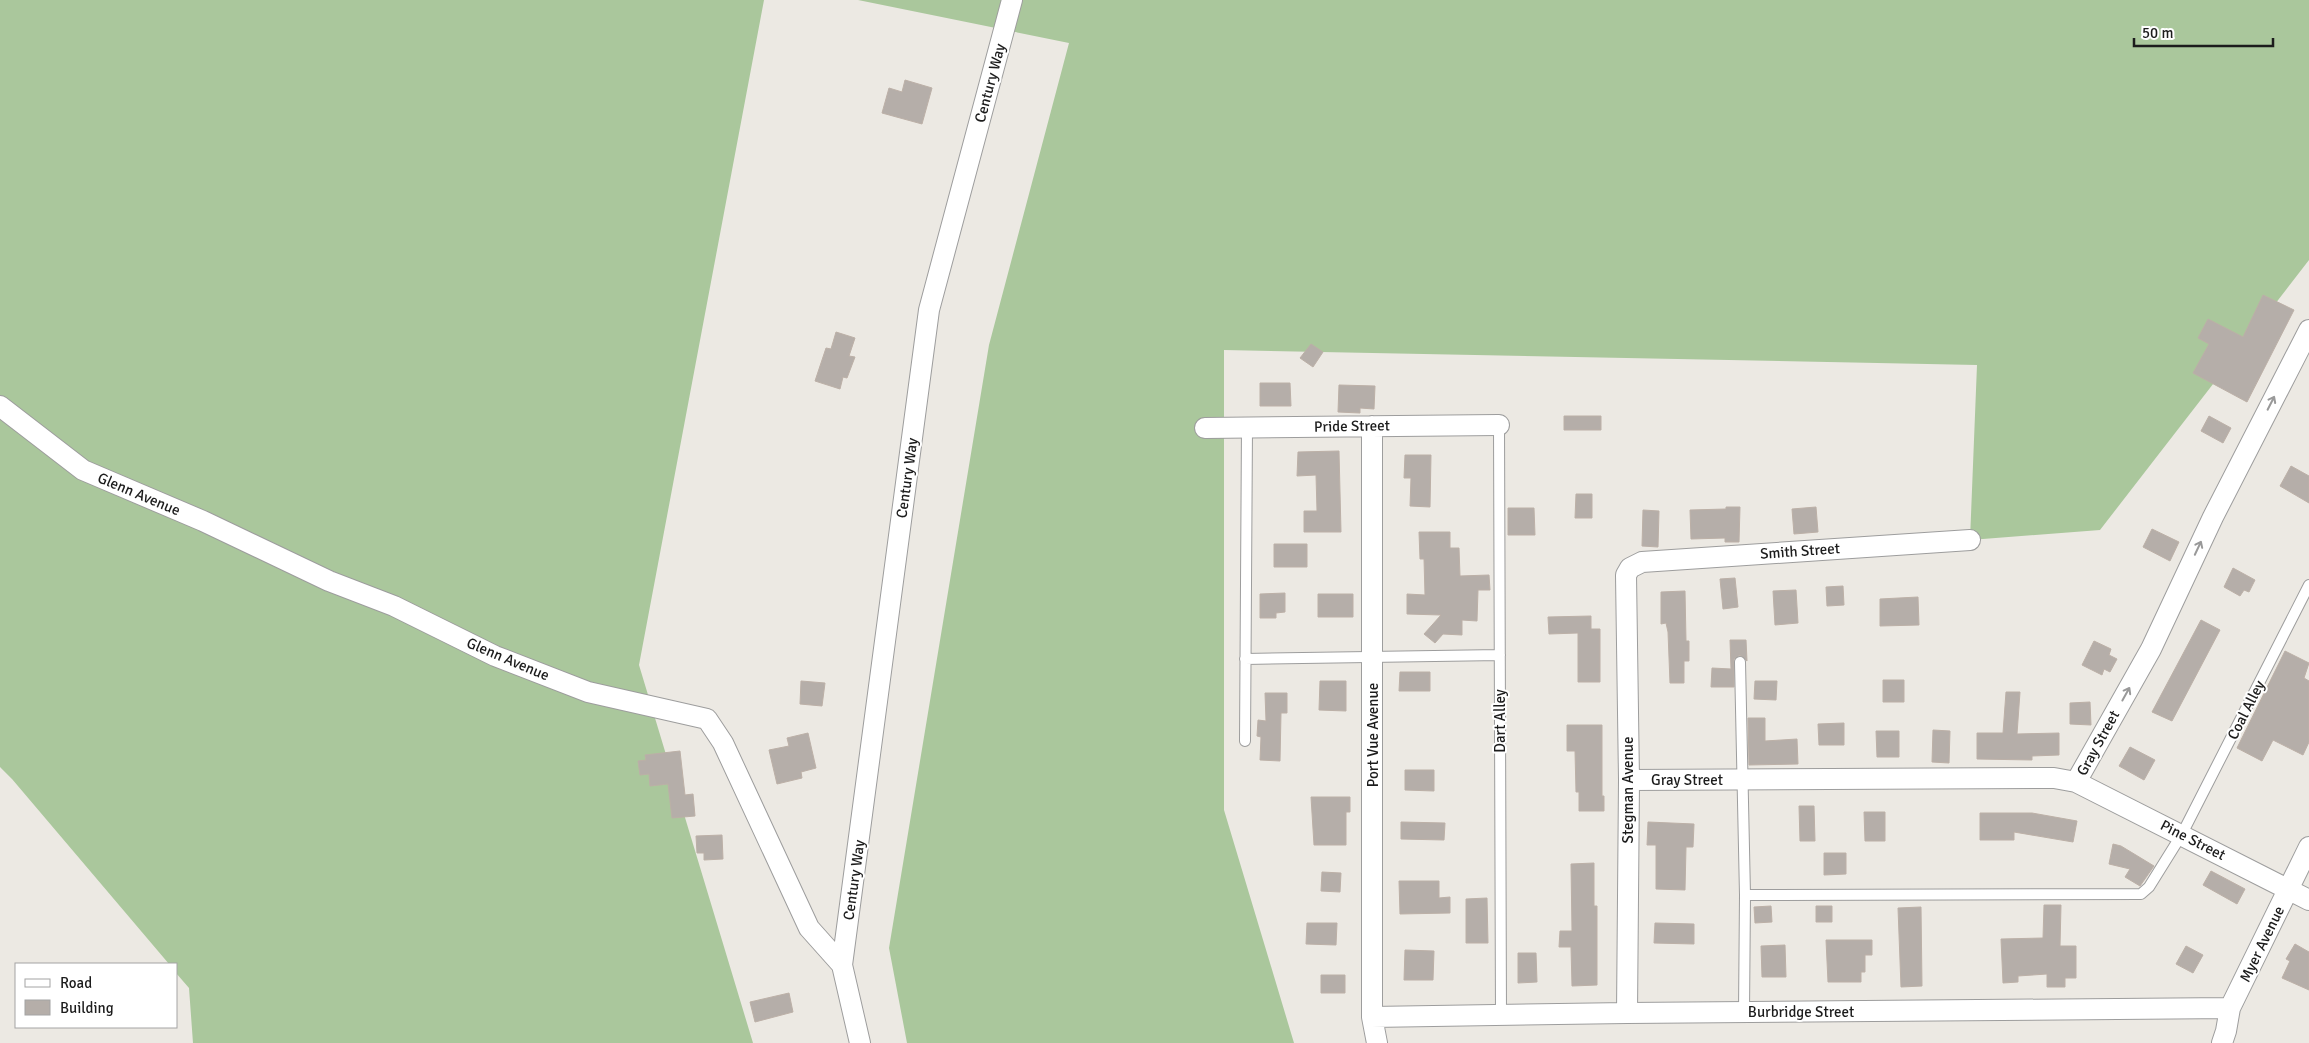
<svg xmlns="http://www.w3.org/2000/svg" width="2309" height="1043" viewBox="0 0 2309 1043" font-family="Signika,sans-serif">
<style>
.forest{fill:#aac79c}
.building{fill:#b5aea9;stroke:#bcb0a7}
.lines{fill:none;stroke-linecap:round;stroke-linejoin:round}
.service-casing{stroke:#9d9d9d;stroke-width:12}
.minor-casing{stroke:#9d9d9d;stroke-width:22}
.service{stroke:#fff;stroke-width:10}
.minor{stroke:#fff;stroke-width:20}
.oneway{stroke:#999}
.labels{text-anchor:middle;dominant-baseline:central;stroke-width:4;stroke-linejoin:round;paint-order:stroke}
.street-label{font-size:15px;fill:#1c1c1c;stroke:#fff}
</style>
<rect width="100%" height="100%" fill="#ece9e3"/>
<path class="forest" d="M0,0h764l-125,665 114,378h-560l-4,-55 -13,-15v-9h-7l-157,-185 -12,-12z
M858,0h1451v260l-209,270 -130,10 7,-175 -753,-15v460l70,233h-387l-18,-95 100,-603 80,-302z"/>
<path class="building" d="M905,80l27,8 -10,36 -40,-11 7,-25 13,4z
M2263,295l31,15 -47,92 -54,-29 16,-29 -11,-6 10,-19 35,18z
M836,332l19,6 -6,18 6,1 -8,21 -4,-1 -3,12 -25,-8 11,-33 5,1z
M1311,344l12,8 -10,15 -13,-9z
M1260,383h30l1,23h-31z
M1339,385l36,1 -1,23 -14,-1v5l-22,-1z
M1564,416h37v14h-37z
M2209,416l22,12 -8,15 -22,-12z
M1339,451l2,81h-37v-21h13l-1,-36 -19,1 1,-24z
M1405,455h26l-1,52 -20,-1 1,-28h-7z
M2291,466l18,10v27l-29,-17z
M1576,494h16v24h-17z
M1726,507h14l-1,35h-14v-4l-34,1 -1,-29 36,-1z
M1816,507l2,25 -24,2 -2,-25z
M1508,508h26l1,27h-27z
M1643,510l16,1 -1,36 -16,-1z
M2152,529l27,13 -9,19 -27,-14z
M1419,532h31v16h9l1,28 29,-1 1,15h-12l-1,31 -15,-1v15l-19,-1 -8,9 -11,-9 17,-19 -34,-1v-20l18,1 -1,-36h-4z
M1274,544h33v23h-33z
M2233,568l22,12 -6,12 -5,-2 -4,6 -16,-9z
M1735,578l3,29 -15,2 -3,-30z
M1843,586l1,19 -17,1 -1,-19z
M1796,590l2,33 -23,2 -2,-34z
M1685,591l1,50h3v20h-5v22h-14l-2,-51 -2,-9 -5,1v-32z
M1285,593v19l-9,1v5h-16v-24z
M1318,594h35v23h-35z
M1918,597l1,28 -39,1v-27z
M1591,616v13h9v53h-22v-49l-29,1 -1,-17z
M2201,620l19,10 -48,91 -20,-9z
M1730,640h16l1,21 -7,-6 -6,4v28h-23l1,-19 19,1z
M2094,641l17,8 -2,6 8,4 -7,13 -6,-3 -2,6 -20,-10z
M2285,651l24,12 -5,15 5,3v61l-6,13 -30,-15 -11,21 -25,-13z
M1400,672h30v19h-31z
M1883,680h21v22h-21z
M801,681l24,2 -3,23 -22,-2z
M1320,681h26v30l-27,-1z
M1755,681h22l-1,19 -22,-1z
M2006,692h14l-3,42 42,-1v22l-27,1v4l-55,-1v-26h26z
M1265,693h22v20h-6l-1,48 -20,-1 1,-23 -4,-1 1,-16 8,1z
M2090,702l1,23 -21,-1v-21z
M1748,718h17v23l32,-2 1,25 -49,1z
M1844,723v22h-25l-1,-21z
M1567,725h35v71h2v15h-25v-19h-3l-1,-41h-8z
M1933,730l17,1 -1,32 -17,-1z
M1876,731h23v26h-22z
M808,733l8,35 -15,4 1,6 -25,6 -8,-34 20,-4 -2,-8z
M2130,747l25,13 -11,20 -25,-14z
M680,751l5,44 8,-1 2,22 -23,2 -4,-34 -18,2 -1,-12 -9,1 -2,-14 8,-1 -1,-5z
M1405,770h29v21l-29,-1z
M1311,797h39v15h-4v33h-32z
M1799,806h15l1,35h-15z
M1864,812h21v29h-20z
M1980,813h52l45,8 -4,21 -59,-10v8h-34z
M1401,822l44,1 -1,17 -43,-1z
M1648,822l46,2 -1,23h-7l-1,43 -29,-1v-44h-9z
M722,835l1,24 -19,1v-7h-7l-1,-17z
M2113,844l8,2 33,20 -14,20 -15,-9 5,-8 -21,-5z
M1824,853h22v21l-22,1z
M1594,863v43h3v79l-25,1 -1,-39h-12l1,-16h12l-1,-67z
M2211,871l34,18 -8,15 -34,-19z
M1322,872l19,1 -1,19 -19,-1z
M1399,881h40v17l11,-1v16l-50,1z
M1487,898l1,45h-22v-44z
M2044,905h17l-1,41h16v32h-11v9h-18v-13l-29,2v6l-15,1 -2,-44 42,-1z
M1771,906l1,16 -17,1 -1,-16z
M1816,906h16v16h-16z
M1921,907l1,79 -21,1 -3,-79z
M1307,923h30l-1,22 -30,-1z
M1655,923l39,1v20l-40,-1z
M1826,940h46v15h-7v17h-4v10h-33z
M2295,944l14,8v38l-27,-12 8,-17 -4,-2z
M1785,945l1,32h-24l-1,-31z
M2186,946l17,9 -10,18 -17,-9z
M1405,950l29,1 -1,29h-29z
M1518,953h18l1,29 -19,1z
M1321,975h24v18h-24z
M789,993l4,19 -38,10 -5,-20z"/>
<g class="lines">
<defs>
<path id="service" d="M1499,425l2,591
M1245,659l255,-4
M1740,662l5,233 -1,117
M1245,741l2,-314
M1745,895l396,-1 8,-7 33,-53 127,-249"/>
<path id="minor" d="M0,406l83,64 120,51 126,60 65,25 101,50 93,36 119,27 16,24 86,185 33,37 18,78
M1372,426v591l5,26
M1205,428l294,-3
M1629,780l425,-2 22,4 233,118
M2076,782l75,-133 62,-132 96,-187
M842,965l87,-655 83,-310
M1627,1013l2,-233 -3,-205 4,-7 12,-6 328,-22
M1372,1017l255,-4 603,-5
M2222,1043l4,-12 4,-23 79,-161"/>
</defs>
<use href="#service" class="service-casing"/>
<use href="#minor" class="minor-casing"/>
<use href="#service" class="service"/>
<use href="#minor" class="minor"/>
</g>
<defs><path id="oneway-shaft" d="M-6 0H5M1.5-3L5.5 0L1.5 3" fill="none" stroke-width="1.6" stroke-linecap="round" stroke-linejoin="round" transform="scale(1.25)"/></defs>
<g class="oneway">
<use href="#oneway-shaft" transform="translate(2271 403) rotate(-63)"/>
<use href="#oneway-shaft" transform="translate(2198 548) rotate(-65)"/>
<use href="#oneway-shaft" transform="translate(2126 694) rotate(-61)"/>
</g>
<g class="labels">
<g class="street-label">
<text transform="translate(990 83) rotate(-75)">Century Way</text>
<text transform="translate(1352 426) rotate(-1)">Pride Street</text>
<text transform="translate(907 478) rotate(-82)">Century Way</text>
<text transform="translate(139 494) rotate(23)">Glenn Avenue</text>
<text transform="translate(1800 551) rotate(-4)">Smith Street</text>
<text transform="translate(508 659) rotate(23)">Glenn Avenue</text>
<text transform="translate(2246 710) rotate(-63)">Coal Alley</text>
<text transform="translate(1500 721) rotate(-90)">Dart Alley</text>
<text transform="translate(1373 735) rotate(-90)">Port Vue Avenue</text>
<text transform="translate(2098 743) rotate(-61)">Gray Street</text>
<text x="1687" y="780">Gray Street</text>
<text transform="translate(1628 790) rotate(-90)">Stegman Avenue</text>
<text transform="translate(2193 840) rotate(27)">Pine Street</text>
<text transform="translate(854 880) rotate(-82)">Century Way</text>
<text transform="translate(2262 944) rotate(-64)">Myer Avenue</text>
<text x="1801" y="1012">Burbridge Street</text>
</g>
</g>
<rect x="15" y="963" width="162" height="65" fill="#ffffff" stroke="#a4a4a4"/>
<rect x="25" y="979" width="25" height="8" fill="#ffffff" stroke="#a4a4a4"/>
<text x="60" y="988" font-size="15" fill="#1c1c1c">Road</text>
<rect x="25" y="1000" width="25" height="15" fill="#b5aea9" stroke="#a4a4a4"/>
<text x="60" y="1013" font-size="15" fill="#1c1c1c">Building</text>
<path d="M2134 38v8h139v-8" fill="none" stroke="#1c1c1c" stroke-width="2.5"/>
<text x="2142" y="38" font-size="15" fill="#1c1c1c" stroke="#ffffff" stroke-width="4" paint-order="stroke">50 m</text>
</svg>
